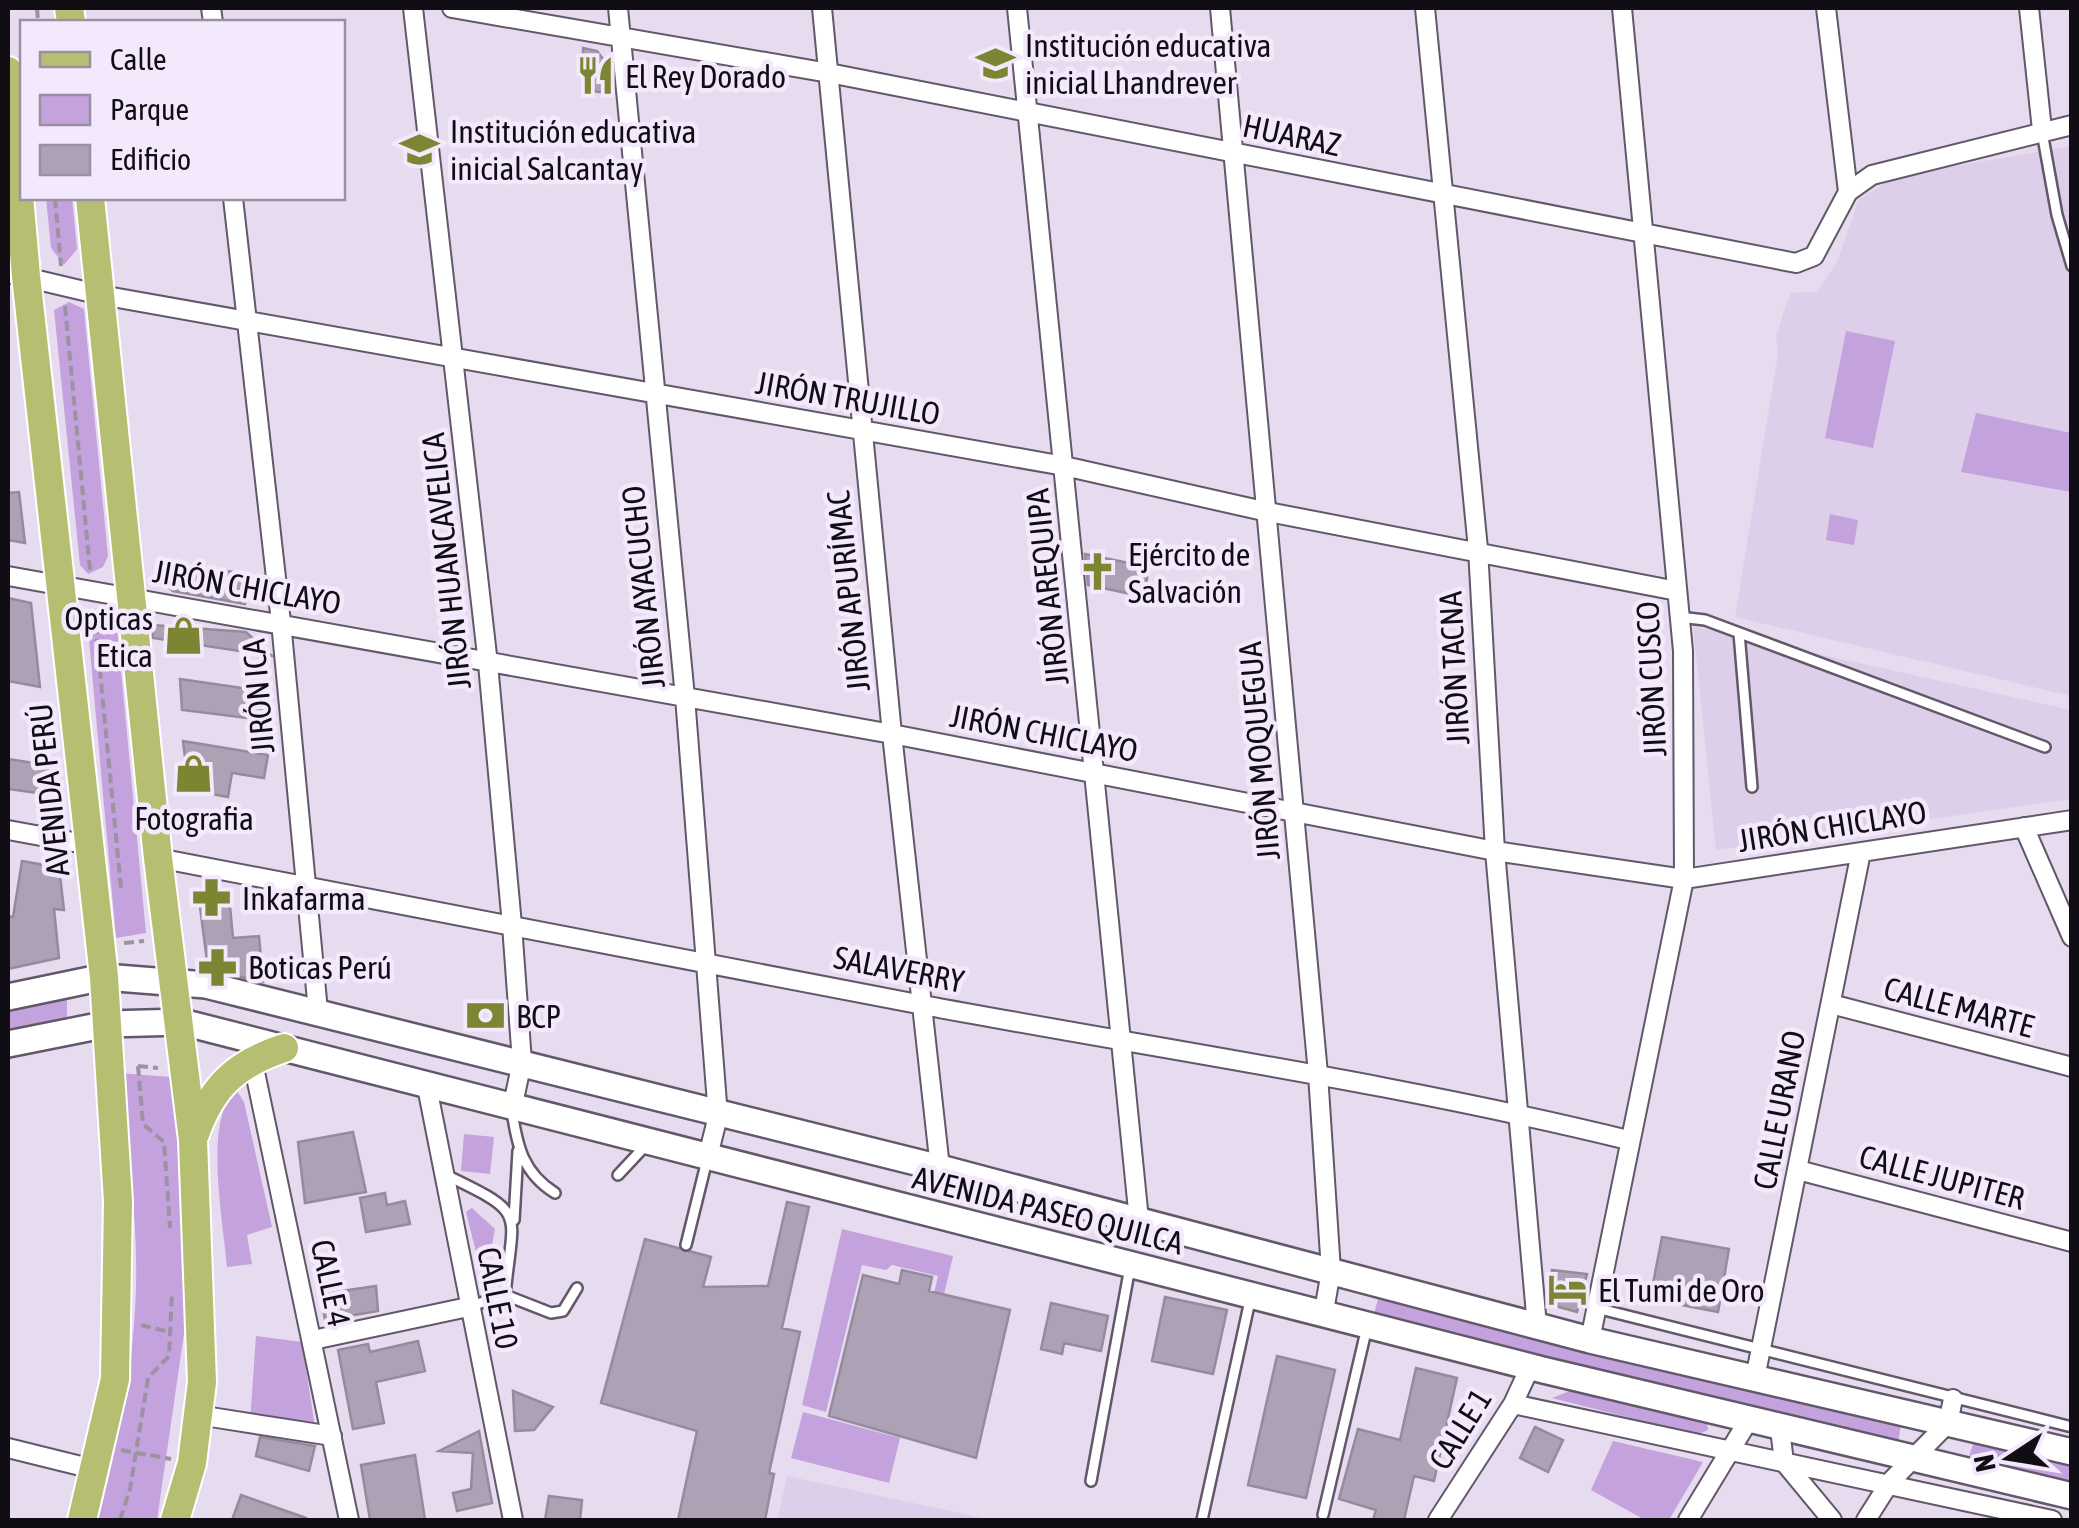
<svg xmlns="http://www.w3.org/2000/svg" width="2079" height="1528" viewBox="0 0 2079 1528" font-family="'Asap Condensed',sans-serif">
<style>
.built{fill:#ddcee9}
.green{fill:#c4a2dd}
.building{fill:#aca1b5;stroke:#958b9d;stroke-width:2.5}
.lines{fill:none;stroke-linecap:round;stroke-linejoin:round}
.lane-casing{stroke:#625869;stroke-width:14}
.street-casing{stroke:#625869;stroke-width:22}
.secondary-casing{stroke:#625869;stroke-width:30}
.primary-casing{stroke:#fff;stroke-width:32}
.path{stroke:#9b92a2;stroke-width:4;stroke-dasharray:10 5;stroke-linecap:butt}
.lane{stroke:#fff;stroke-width:9}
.street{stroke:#fff;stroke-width:18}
.secondary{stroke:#fff;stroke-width:25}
.primary{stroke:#b6be72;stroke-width:28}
.labels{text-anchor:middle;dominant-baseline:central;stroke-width:9;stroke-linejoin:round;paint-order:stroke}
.poi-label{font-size:32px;fill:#110d14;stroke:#f4e8fd;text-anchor:start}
.street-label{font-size:32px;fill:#110d14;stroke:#f4e8fd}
</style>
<rect width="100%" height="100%" fill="#e7dbf0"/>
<path class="built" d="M2071,146v550l-336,-79 43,-263 -2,-18 14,-43 27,-1 20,-30 22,-63 39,-23z
M1693,626l378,84v89l-355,51z
M787,1476l206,44h-216z"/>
<path class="green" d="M46,198h26l5,51 -13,16 -13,-17z
M69,302l15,7 24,247 -5,11 -15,7 -8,-9 -26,-255z
M1846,331l49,10 -22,107 -48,-10z
M1976,413l95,20v59l-110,-20z
M1830,514l28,6 -4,25 -28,-5z
M102,608l14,10 30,315 -30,5 -29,-321z
M67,997v25l-59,13v-25z
M117,1073l55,4 19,208 -34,235h-59c20,-76 36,-154 38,-233 2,-72 -9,-144 -19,-214z
M237,1091l7,11 28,125 -25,8 5,29 -25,3c-3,-41 -25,-152 10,-176z
M464,1134l30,3 -4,37 -29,-3z
M472,1208l23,21 -3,16 -13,19 -13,-52z
M842,1229l111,27 -35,150 -10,-2 30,-128 -46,-11 -6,5 -24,-5 -36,147 -24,-7z
M1379,1295l522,129 -3,19 -524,-129z
M256,1336l46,6 14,92 -66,-12z
M1575,1389l131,29 2,12 -11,5 -145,-37z
M803,1412l97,26 -11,45 -98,-25z
M1613,1441l90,21 -34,58h-24l-54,-30z
M1974,1441l97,25v19l-103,-25z"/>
<path class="building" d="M583,48l14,3 9,12 2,30 -25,-3z
M19,492l6,51 -17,-3v-47z
M1085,554l63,13 -3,30 -57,-12z
M164,563l86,11 -5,30 -72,-13 -7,-6z
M8,598l23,5 9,84 -32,-6z
M152,625l94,7 26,24 -119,-18z
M180,679l83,12 1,29 -82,-10z
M183,741l85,14 -4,23 -32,-5 -4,24 -39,-7z
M8,759l40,6 4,30 -44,-6z
M22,861l28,5 10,9 4,35 -10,-1 5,49 -51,11v-53l5,1z
M207,892l22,3 4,43 26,-2 4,46 -55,-13 -9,-70z
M353,1132l13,60 -61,11 -7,-61z
M385,1193l2,12 18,-4 5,23 -44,8 -6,-34z
M787,1202l22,5 -27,121 18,4 -31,141 5,1 -9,46h-87l19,-89 -96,-28 44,-164 66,18 -8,30 65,-1z
M1662,1237l67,12 -11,63 -68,-13z
M902,1270l30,7 -3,14 81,19 -34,148 -147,-42 34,-141 36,9z
M1552,1270l35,4 -10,38 -22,-6z
M376,1286l2,25 -53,9 -4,-26z
M1165,1297l62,13 -14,64 -61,-13z
M1051,1303l57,13 -7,35 -37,-8 -2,11 -21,-5z
M418,1341l7,30 -49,11 8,41 -31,6 -15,-79 30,-6 2,8z
M1277,1356l58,14 -29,128 -58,-13z
M1416,1368l41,10 -23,103 -20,-5 -10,44h-31l3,-10 -37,-11 19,-70 42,11z
M513,1391l40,16 -19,23 -19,1z
M1535,1427l28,13 -15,32 -28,-14z
M479,1431l13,72 -35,8 -4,-18 18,-4 2,-36 -34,-2z
M260,1437l55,9 -6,25 -53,-15z
M415,1455l10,65h-55l-9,-55z
M241,1495l65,23v2h-74z
M549,1496l33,4 -2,20h-35z"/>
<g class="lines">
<defs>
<path id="lane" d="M2042,132l15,83 15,51
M1679,617l26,3 340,127
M1739,633l13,154
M512,1111c5,35 11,62 43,82
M446,1175c83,40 67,34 59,120l-34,11
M618,1175l29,-31
M514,1220l4,-69
M686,1245l21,-85
M505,1295l46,18 12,-2 14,-23
M1596,1308l476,119
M1091,1481l39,-214
M1323,1515l44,-188
M1202,1520l49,-224"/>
<path id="street" d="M211,8l2,14
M413,8l75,656 24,261 10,137 -10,47
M452,8l377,65 967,190 18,-7 34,-64 24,-17 200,-50
M618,8l67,689 33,419 -11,44
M822,8l70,726 48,434
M1017,8l122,1212
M1220,8l98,1066 13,197 -7,40
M1425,8l53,541 17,302 42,475
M1826,8l22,184
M2029,8l13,122
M233,198l48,424 37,389
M8,273l93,22 963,171 204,46 409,79
M8,576l884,158 603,117 189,28 388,-59
M2024,827l48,110
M8,830l82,15
M158,858c254,50 509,100 765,147 235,44 473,78 705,135
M1831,1004l241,63
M252,1058l97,462
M427,1087l86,433
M1798,1170l274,72
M313,1340l155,-33
M1590,1340l94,-461 -1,-228 -61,-643
M1755,1378l106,-526
M1513,1404l539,116
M198,1415l134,21
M1780,1429l4,33 48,58
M8,1448l89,22
M1438,1520l75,-116 17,-37
M1688,1520l60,-99
M1866,1520l24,-38 58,-59 5,-24"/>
<path id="secondary" d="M8,997l96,-20 102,8 734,183 650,172 482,112
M8,1044l100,-20 74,-2 1361,348 529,126"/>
<path id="primary" d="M69,8l2,14
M8,71l18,205 78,701 14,224 -3,178 -33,141
M90,198l68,660 35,282 9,242 -10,81 -17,57
M195,1134c17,-48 41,-70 89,-86"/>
</defs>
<use href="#lane" class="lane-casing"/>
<use href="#street" class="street-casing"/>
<use href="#secondary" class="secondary-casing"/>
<use href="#primary" class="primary-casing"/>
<path class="path" d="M37,8l1,14
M55,198l6,68
M65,306l25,264
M94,609l27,279
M124,943l20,-2
M138,1066l5,58 21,18 6,86
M138,1066l20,2
M141,1325l29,7
M121,1450l50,9
M120,1520l10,-31 18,-111 21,-22 3,-64"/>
<use href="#lane" class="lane"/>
<use href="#street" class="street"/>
<use href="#secondary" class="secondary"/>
<use href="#primary" class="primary"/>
</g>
<defs>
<symbol id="school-bare" viewBox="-9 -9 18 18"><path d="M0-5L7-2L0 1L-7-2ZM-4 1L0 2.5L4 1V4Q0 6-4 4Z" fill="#7b8532" stroke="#f4e8fd" stroke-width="2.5" paint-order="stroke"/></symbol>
<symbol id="restaurant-bare" viewBox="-9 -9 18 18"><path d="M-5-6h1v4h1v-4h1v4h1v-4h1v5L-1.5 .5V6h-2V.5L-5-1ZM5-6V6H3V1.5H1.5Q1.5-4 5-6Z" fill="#7b8532" stroke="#f4e8fd" stroke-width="2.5" paint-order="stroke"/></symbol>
<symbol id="church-bare" viewBox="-9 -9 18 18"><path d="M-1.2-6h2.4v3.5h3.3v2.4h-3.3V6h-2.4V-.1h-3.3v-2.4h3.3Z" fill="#7b8532" stroke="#f4e8fd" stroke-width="2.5" paint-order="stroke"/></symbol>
<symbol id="shop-bare" viewBox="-9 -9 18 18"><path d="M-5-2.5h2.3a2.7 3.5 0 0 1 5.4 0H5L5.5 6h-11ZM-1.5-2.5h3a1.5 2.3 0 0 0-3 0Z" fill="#7b8532" stroke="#f4e8fd" stroke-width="2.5" paint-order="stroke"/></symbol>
<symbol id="pharmacy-bare" viewBox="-9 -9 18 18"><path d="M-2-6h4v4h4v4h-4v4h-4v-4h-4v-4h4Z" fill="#7b8532" stroke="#f4e8fd" stroke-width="2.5" paint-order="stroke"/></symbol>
<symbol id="bank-bare" viewBox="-9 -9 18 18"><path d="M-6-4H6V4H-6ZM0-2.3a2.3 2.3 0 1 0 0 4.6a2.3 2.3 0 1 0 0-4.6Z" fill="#7b8532" stroke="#f4e8fd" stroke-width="2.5" paint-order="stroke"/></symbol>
<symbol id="hotel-bare" viewBox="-9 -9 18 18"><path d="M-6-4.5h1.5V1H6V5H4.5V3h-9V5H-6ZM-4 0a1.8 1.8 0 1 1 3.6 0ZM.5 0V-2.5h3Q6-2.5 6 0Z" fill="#7b8532" stroke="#f4e8fd" stroke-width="2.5" paint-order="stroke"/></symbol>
</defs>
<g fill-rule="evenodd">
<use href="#school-bare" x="968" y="36" width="55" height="55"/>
<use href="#restaurant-bare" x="568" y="48" width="55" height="55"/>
<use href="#school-bare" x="392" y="122" width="55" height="55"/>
<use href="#church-bare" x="1070" y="544" width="55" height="55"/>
<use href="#shop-bare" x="156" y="608" width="55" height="55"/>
<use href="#shop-bare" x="166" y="746" width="55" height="55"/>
<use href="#pharmacy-bare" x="184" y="870" width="55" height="55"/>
<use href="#pharmacy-bare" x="190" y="940" width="55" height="55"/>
<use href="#bank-bare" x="458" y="988" width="55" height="55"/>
<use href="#hotel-bare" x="1540" y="1262" width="55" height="55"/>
</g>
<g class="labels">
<g class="poi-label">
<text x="1025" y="45">Institución educativa<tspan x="1025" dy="37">inicial Lhandrever</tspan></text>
<text x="625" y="76">El Rey Dorado</text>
<text x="450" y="131">Institución educativa<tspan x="450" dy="37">inicial Salcantay</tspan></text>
<text x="1128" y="554">Ejército de<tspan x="1128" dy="37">Salvación</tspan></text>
<text x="153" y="618" text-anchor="end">Opticas<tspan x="153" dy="37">Etica</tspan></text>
<text x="194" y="818" text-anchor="middle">Fotografia</text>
<text x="242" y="898">Inkafarma</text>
<text x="248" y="967">Boticas Perú</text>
<text x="516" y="1016">BCP</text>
<text x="1598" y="1290">El Tumi de Oro</text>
</g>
<g class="street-label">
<text transform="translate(1292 135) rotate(12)">HUARAZ</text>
<text transform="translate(848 398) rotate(10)">JIRÓN TRUJILLO</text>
<text transform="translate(446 561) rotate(-96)">JIRÓN HUANCAVELICA</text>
<text transform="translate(247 587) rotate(10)">JIRÓN CHICLAYO</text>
<text transform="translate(643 587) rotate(-96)">JIRÓN AYACUCHO</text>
<text transform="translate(1047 587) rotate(-96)">JIRÓN AREQUIPA</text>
<text transform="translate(848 591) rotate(-96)">JIRÓN APURÍMAC</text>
<text transform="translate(1454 668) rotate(-93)">JIRÓN TACNA</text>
<text transform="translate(1651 679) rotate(-93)">JIRÓN CUSCO</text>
<text transform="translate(258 696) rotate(-95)">JIRÓN ICA</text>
<text transform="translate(1044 733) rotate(11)">JIRÓN CHICLAYO</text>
<text transform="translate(1259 751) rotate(-95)">JIRÓN MOQUEGUA</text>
<text transform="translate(49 790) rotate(-96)">AVENIDA PERÚ</text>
<text transform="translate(1832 826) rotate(-9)">JIRÓN CHICLAYO</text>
<text transform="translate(899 969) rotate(11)">SALAVERRY</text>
<text transform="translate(1959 1007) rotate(15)">CALLE MARTE</text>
<text transform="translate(1779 1110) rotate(-79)">CALLE URANO</text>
<text transform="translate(1942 1177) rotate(15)">CALLE JUPITER</text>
<text transform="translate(1048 1210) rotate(14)">AVENIDA PASEO QUILCA</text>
<text transform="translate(331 1283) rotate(78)">CALLE 4</text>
<text transform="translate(498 1298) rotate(79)">CALLE 10</text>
<text transform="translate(1460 1429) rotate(-58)">CALLE 1</text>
</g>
</g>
<rect width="2079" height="1528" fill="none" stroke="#110d14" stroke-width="20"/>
<rect x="20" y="20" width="325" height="180" fill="#f4e8fd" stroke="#9990a0" stroke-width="2.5"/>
<rect x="40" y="52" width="50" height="15" fill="#b6be72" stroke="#9990a0" stroke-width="2.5"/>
<text x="110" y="70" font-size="30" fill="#110d14">Calle</text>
<rect x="40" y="95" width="50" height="30" fill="#c4a2dd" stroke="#9990a0" stroke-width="2.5"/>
<text x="110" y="120" font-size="30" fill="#110d14">Parque</text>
<rect x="40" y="145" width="50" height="30" fill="#aca1b5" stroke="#9990a0" stroke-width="2.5"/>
<text x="110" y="170" font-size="30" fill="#110d14">Edificio</text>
<g transform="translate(2009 1458) rotate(258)" stroke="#f4e8fd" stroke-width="8" paint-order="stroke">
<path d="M0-8L18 38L0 25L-18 38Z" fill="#110d14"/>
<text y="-15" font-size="28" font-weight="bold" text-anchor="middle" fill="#110d14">N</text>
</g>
</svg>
